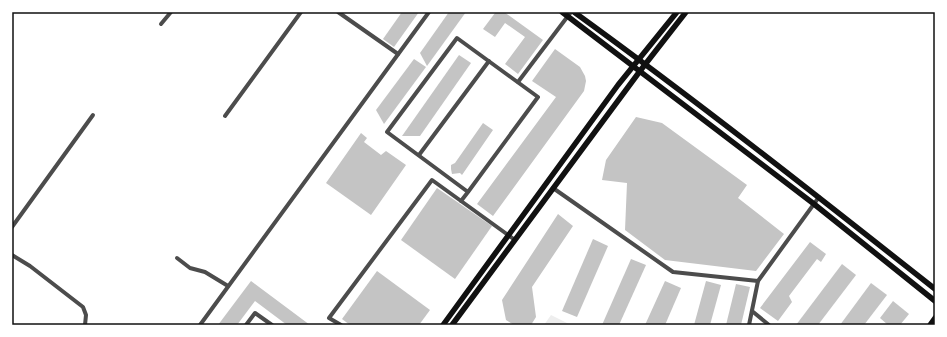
<svg xmlns="http://www.w3.org/2000/svg" width="947" height="337" font-family="Poppins,sans-serif">
	<rect width="100%" height="100%" fill="#fff"/>
	<!-- green -->
	<path fill="#eee" d="M551 315 571 325H544Z"/>
	<!-- building -->
	<g fill="#c4c4c4">
		<path d="M402 12H419L394 47 383 39Z"/>
		<path d="M449 12H466L427 66 420 53Z"/>
		<path d="M493 12H504L543 40 518 74 505 64 525 37 505 23 495 37 483 29 495 13Z"/>
		<path d="M555 49 580 67 585 76 586 81 584 91 493 216 477 204 556 97 532 81Z"/>
		<path d="M459 55 471 63 420 136H402Z"/>
		<path d="M414 59 426 67 384 124 376 110Z"/>
		<path d="M636 117 662 123 747 185 738 198 784 234 756 271 665 260 625 230 627 183 602 180 606 160Z"/>
		<path d="M483 123 493 130 462 175 460 173 452 174 451 169V165L455 163Z"/>
		<path d="M361 133 367 138 364 142 381 155 386 151 406 165 371 215 326 183Z"/>
		<path d="M437 188 492 226 455 279 401 240Z"/>
		<path d="M558 214 573 226 532 287 536 317 531 325H514L506 320 502 300Z"/>
		<path d="M593 239 608 246 577 317 562 311Z"/>
		<path d="M810 242 826 254 821 262 817 259 789 296 792 302 778 321 760 308Z"/>
		<path d="M631 259 646 265 619 325H602Z"/>
		<path d="M842 264 856 275 818 325H796Z"/>
		<path d="M377 271 430 310 419 325H350L342 319Z"/>
		<path d="M251 281 310 325H287L255 301 237 325H218Z"/>
		<path d="M665 281 681 288 665 325H645Z"/>
		<path d="M706 281 721 285 710 325H694Z"/>
		<path d="M871 283 887 295 864 325H840Z"/>
		<path d="M736 284 750 287 741 325H726Z"/>
		<path d="M893 301 909 314 900 325H888L880 318Z"/>
	</g>
	<g fill="none" stroke-linecap="round" stroke-linejoin="round">
		<!-- minor -->
		<g stroke="#4c4c4c" stroke-width="4">
			<path d="M338 12 398 54"/>
			<path d="M161 24 171 12"/>
			<path d="M518 82 571 12"/>
			<path d="M225 116 301 12"/>
			<path d="M419 155 489 61"/>
			<path d="M553 188 673 272 758 281"/>
			<path d="M461 201 468 192 538 97 457 38 387 132 468 192"/>
			<path d="M12 227 93 115"/>
			<path d="M12 255 30 266 83 307 86 315 85 325"/>
			<path d="M177 258 190 268 205 272 228 286"/>
			<path d="M752 311 769 325"/>
			<path d="M200 325 429 12"/>
			<path d="M246 325 255 313 272 325"/>
			<path d="M341 325 329 318 432 180 515 240"/>
			<path d="M749 325 758 281 819 197"/>
		</g>
		<!-- secondary -->
		<g stroke="#111" stroke-width="5.5">
			<path d="M562 12 814 204 935 301"/>
			<path d="M574 12C697 101 816 195 935 289"/>
			<path d="M443 325 618 85 677 12"/>
			<path d="M452 325 640 71 686 12"/>
			<path d="M930 325 935 318"/>
		</g>
	</g>
	<!-- border -->
	<rect width="947" height="337" fill="none" stroke="#ffffff" stroke-width="26"/>
	<rect x="13" y="13" width="921" height="311" fill="none" stroke="#111" stroke-width="1.5"/>
</svg>
